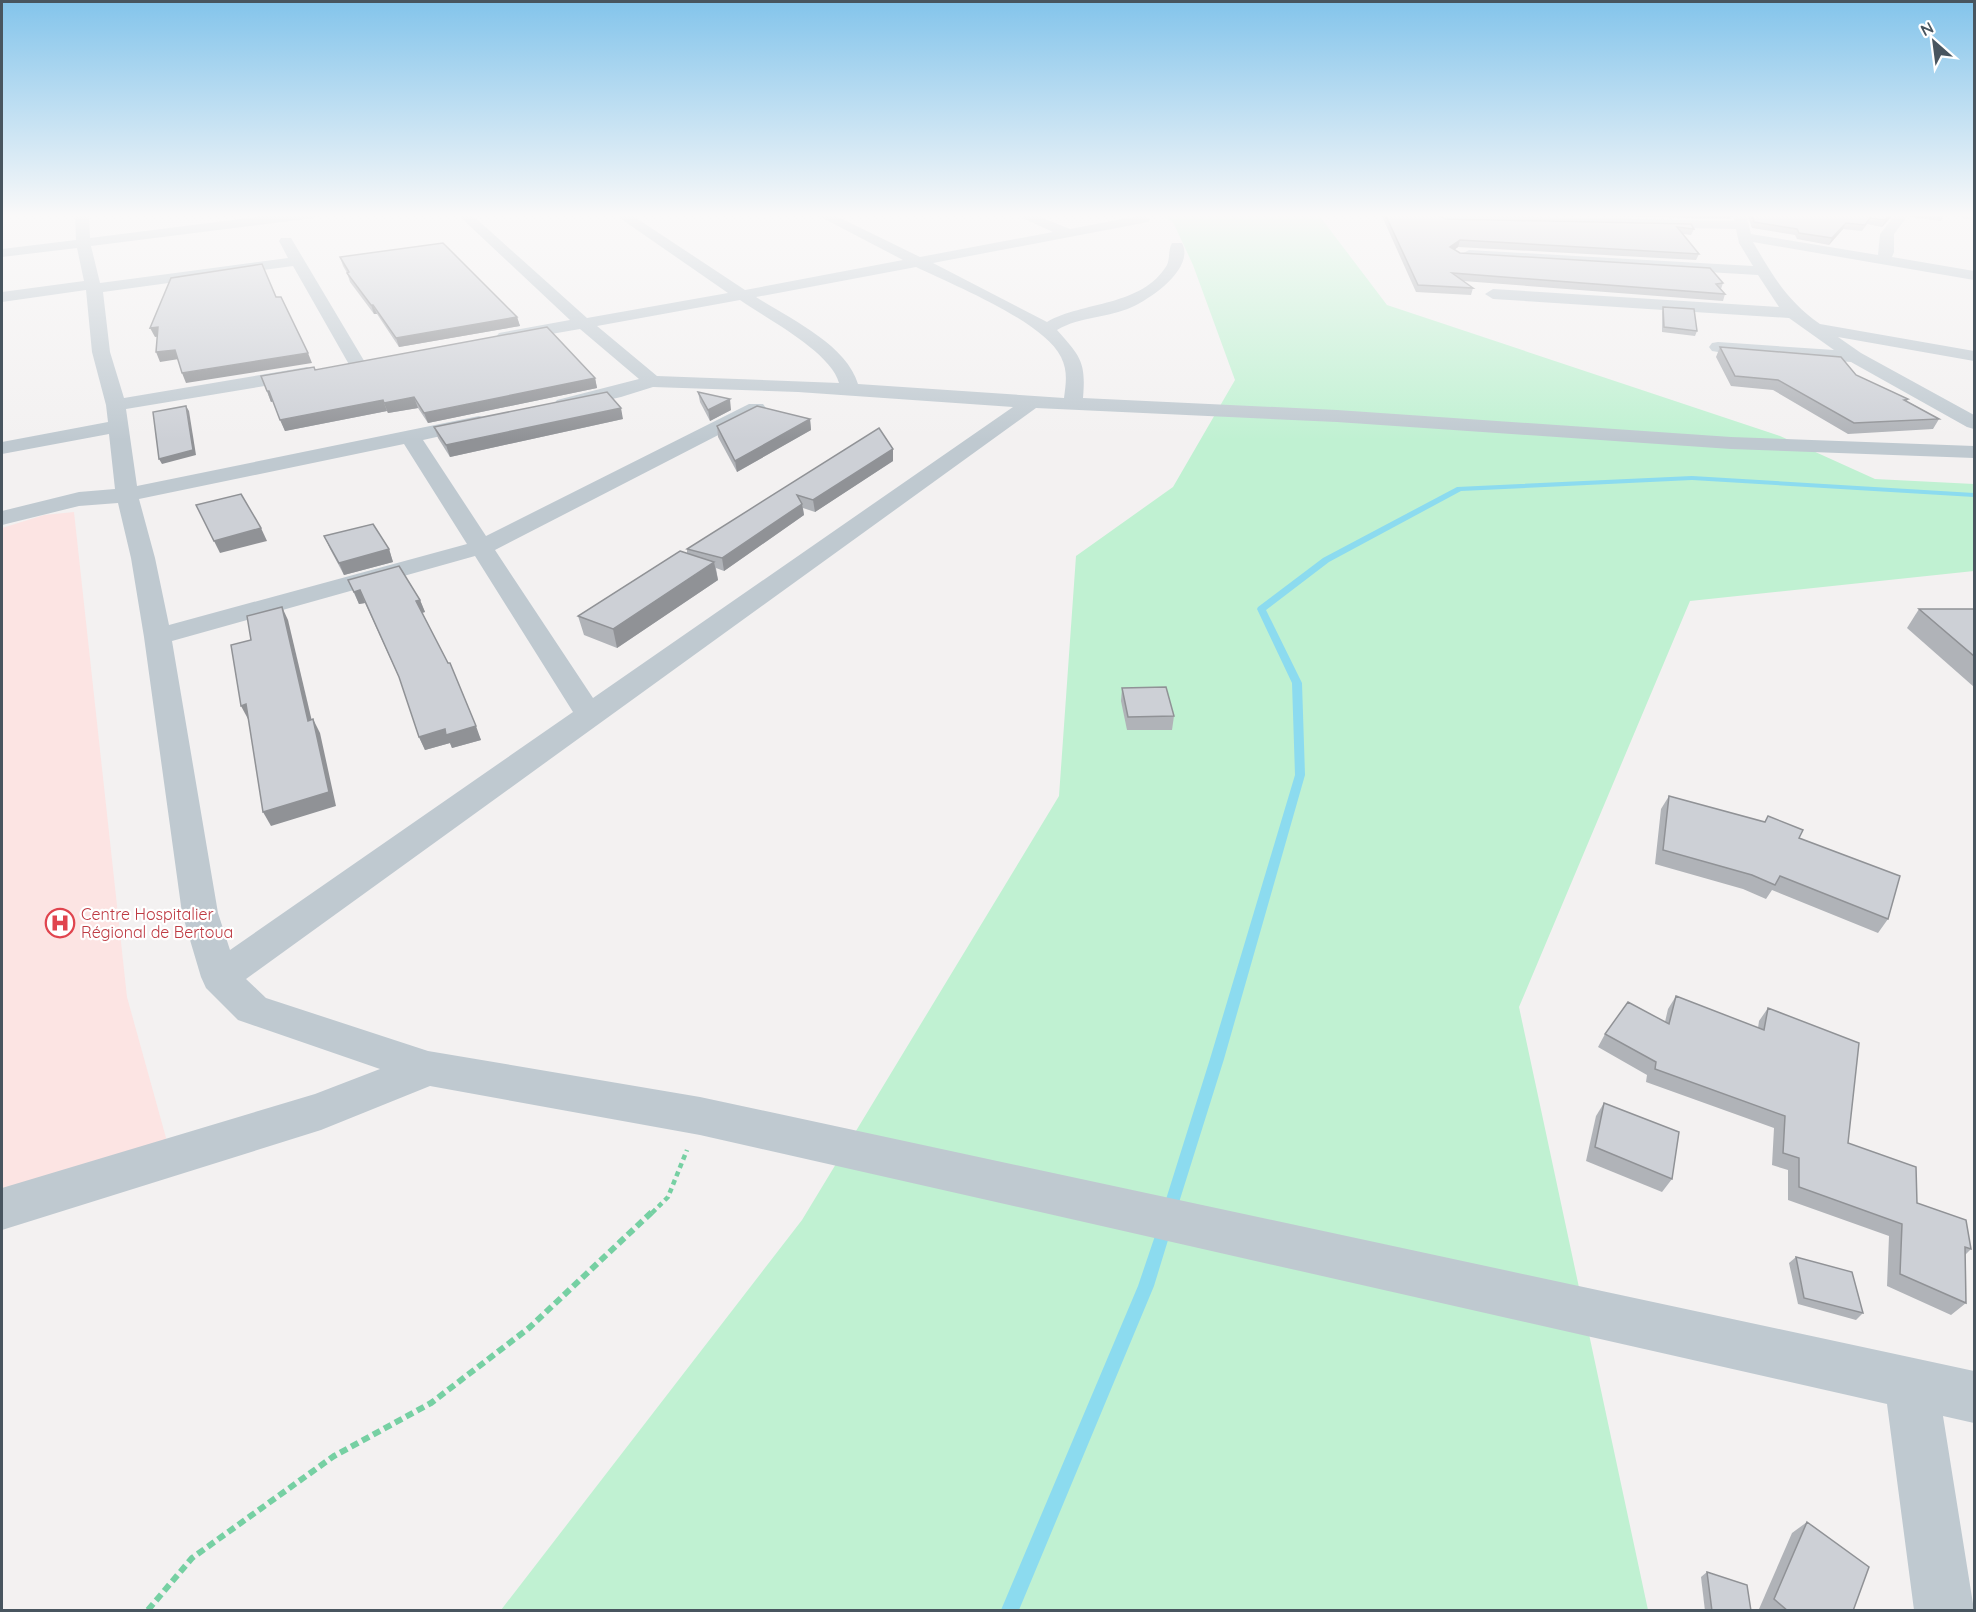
<svg xmlns="http://www.w3.org/2000/svg" width="1976" height="1612" font-family="Quicksand,sans-serif">
	<rect width="100%" height="100%" fill="#f3f1f1"/>
	<!-- medical -->
	<path fill="#fce4e3" d="M74 512 127 997 168 1145 2 1194V528L44 515Z"/>
	<!-- green -->
	<path fill="#c0f1d2" d="M1157 214H1318L1387 305 1780 436 1875 479 1974 484V571L1690 601 1519 1007 1648 1610H501L802 1220 1059 796 1076 556 1173 487 1235 380 1193 265 1173 222Z"/>
	<g fill="none" stroke-linecap="round" stroke-linejoin="round">
		<!-- stream -->
		<g fill="#8cdbef" fill-rule="evenodd">
			<path d="M1692 476 1974 493V497L1692 480 1461 491 1329 562 1266 610 1302 683 1305 775 1224 1059 1176 1212 1174 1217 1169 1219 1164 1217 1162 1212 1210 1059 1295 775 1292 683 1257 609 1258 607 1323 558 1457 487Z"/>
			<path d="M1165 1220 1170 1222 1172 1227 1154 1286 1019 1610H1001L1138 1286 1158 1227 1160 1222Z"/>
		</g>
		<!-- path-far1 -->
		<path stroke="#76d0a3" stroke-width="4.5" stroke-dasharray="5 4" stroke-linecap="butt" d="M652 1213 668 1197 687 1150"/>
		<!-- path -->
		<path stroke="#76d0a3" stroke-width="6" stroke-dasharray="8 4.5" stroke-linecap="butt" d="M148 1610 192 1558 334 1456 431 1403 529 1328 653 1211"/>
		<!-- minor -->
		<g fill="#bfc9d0" fill-rule="evenodd">
			<path d="M75 214H89L90 238 279 214H320L314 218 91 246 100 283 288 258 279 241 281 238H291L366 364 363 368H351L293 266 103 292 110 352 124 398 307 367 314 369 316 373 314 377 307 379 126 409 137 486 479 416 486 418 489 422 486 426 423 440 486 536 749 404H763L766 408 763 412 495 550 593 698 1013 407 798 392 653 387 621 397 564 410 557 408 554 404 557 400 639 379 580 329 505 342 499 341 496 337 499 333 570 320 457 214H471L587 318 728 293 614 214H630L745 290 903 260 815 214H832L920 257 1053 232 1014 214H1033L1070 229 1143 215 1150 219 1148 222 933 263 1047 322C1083 301 1142 307 1167 265 1170 259 1168 250 1172 243H1182C1195 268 1152 298 1132 307 1108 318 1081 316 1057 330 1081 357 1086 362 1083 398L1337 410 1731 437 1974 446V458L1731 449 1337 422 1036 408 246 979 266 998 428 1051 700 1097 1974 1371V1423L1943 1416 1974 1610H1914L1887 1404 700 1135 430 1086 321 1130 2 1230V1188L315 1094 380 1069 238 1020 206 988 201 977 182 913 144 637 131 558 118 503 79 506 2 525V511L79 492 115 489 109 434 2 454V442L108 422 106 405 92 352 86 290 2 302V292L84 281 77 248 2 257V249L76 240ZM916 267C953 285 1043 321 1061 357 1068 371 1066 383 1064 398L858 384C846 344 790 319 756 297ZM740 300C767 319 831 352 839 383L657 376 597 326ZM404 444 467 544 169 625 155 558 139 499ZM475 556 573 712 230 950 218 913 172 641Z"/>
			<path d="M1733 214H1746L1751 234 1878 255 1880 234 1896 214H1909L1894 234V252L1892 257 1974 271V280L1753 242C1773 276 1787 301 1820 324L1974 351V361L1838 337 1861 353 1974 415V429L1967 427 1851 362 1718 352 1712 351 1709 347 1712 343 1718 342 1834 350 1789 318 1493 299 1485 294 1493 289 1779 307 1758 275 1469 258 1462 254 1469 250 1753 266 1739 243 1736 229 1443 223 1436 219 1443 215 1734 221Z"/>
			<path d="M1957 214H1974V220L1958 217Z"/>
		</g>
	</g>
	<!-- wall -->
	<g fill="#b0b3b8">
		<path d="M1381 214H1440L1439 215 1444 219 1691 224 1694 229 1691 235 1683 234 1699 254 1696 260 1458 247 1454 250 1460 253 1723 283 1721 289 1725 294 1723 301 1463 281 1473 288 1471 295 1416 292Z"/>
		<path d="M1523 214H1733L1731 219Z"/>
		<path d="M1747 214H1894L1882 227 1867 224 1862 231 1843 229 1829 245 1797 239 1795 235 1752 228Z"/>
		<path d="M1911 214H1944L1941 221 1910 217Z"/>
		<path d="M340 257 517 317 520 326 399 347 377 314H374L350 282 347 273 343 266Z"/>
		<path d="M1663 307 1697 331 1695 336 1662 332V312Z"/>
		<path d="M1720 347 1856 375 1908 399 1907 401 1939 419 1933 429 1848 434 1773 390 1731 386 1716 357Z"/>
		<path d="M315 370 595 378 597 388 428 423 418 408 388 413 387 411 285 431 273 401 271 402 261 376Z"/>
		<path d="M698 392 731 410 710 421 700 402Z"/>
		<path d="M623 419 450 457 438 438 434 427Z"/>
		<path d="M810 419 811 430 737 472 718 437 717 426Z"/>
		<path d="M893 449V461L815 512 803 508 804 515 724 571 716 568 718 580 617 648 584 635 578 616 687 553V549Z"/>
		<path d="M324 536 389 549 393 562 344 575 330 549Z"/>
		<path d="M348 580 420 600 425 612 422 613 481 740 452 748 450 743 425 750 419 737 401 682 365 603 359 604Z"/>
		<path d="M1919 609H1974V687L1907 628Z"/>
		<path d="M1122 688 1174 716 1172 730H1127L1121 701Z"/>
		<path d="M1669 796 1799 838 1888 919 1878 933 1772 890 1766 899 1743 889 1655 864 1661 809Z"/>
		<path d="M1676 996 1758 1028 1759 1021 1768 1008 1848 1143 1971 1249 1965 1255 1966 1303 1951 1315 1887 1286 1889 1236 1788 1200V1170L1772 1165 1774 1128 1646 1082 1647 1075 1598 1047 1605 1034 1665 1022 1668 1009Z"/>
		<path d="M1604 1103 1672 1179 1662 1192 1586 1161 1596 1116Z"/>
		<path d="M1796 1257 1863 1313 1856 1320 1798 1304 1789 1263Z"/>
		<path d="M1807 1522 1853 1611H1761L1759 1609 1792 1533Z"/>
		<path d="M1707 1572 1751 1611H1705L1701 1577Z"/>
	</g>
	<!-- shaded-wall -->
	<g fill="#909296">
		<path d="M1891 214H1894L1882 227 1885 220Z"/>
		<path d="M1846 223 1843 229 1829 245 1832 238Z"/>
		<path d="M1460 240 1458 247 1449 254 1450 247Z"/>
		<path d="M371 305H373L377 314H374Z"/>
		<path d="M517 317 520 326 399 347 396 338Z"/>
		<path d="M158 327 162 336 155 337 150 328Z"/>
		<path d="M175 350 179 359 160 362 156 352Z"/>
		<path d="M308 353 312 363 186 383 182 373Z"/>
		<path d="M595 378 597 388 428 423 424 413Z"/>
		<path d="M267 391H269L274 401 271 402Z"/>
		<path d="M414 397 418 408 388 413 384 403Z"/>
		<path d="M730 399 731 410 710 421 708 410Z"/>
		<path d="M383 400 387 411 285 431 280 420Z"/>
		<path d="M186 406 189 411 196 455 162 464 159 459Z"/>
		<path d="M621 408 623 419 450 457 446 445Z"/>
		<path d="M810 419 811 430 737 472 735 461Z"/>
		<path d="M893 449V461L815 512 813 500Z"/>
		<path d="M802 504 804 515 724 571 722 558Z"/>
		<path d="M261 528 267 541 220 553 214 541Z"/>
		<path d="M389 549 393 562 344 575 339 563Z"/>
		<path d="M714 562 718 580 617 648 613 629Z"/>
		<path d="M360 590 365 603 359 604 354 592Z"/>
		<path d="M420 600 425 612 421 613 416 601Z"/>
		<path d="M282 607 288 620 315 734 308 721Z"/>
		<path d="M246 704 253 718 248 719 241 706Z"/>
		<path d="M313 719 320 733 336 806 271 826 263 812Z"/>
		<path d="M476 726 481 740 452 748 450 743 425 750 419 737 445 729Z"/>
	</g>
	<!-- building -->
	<g fill="#cdd0d6" stroke="#909296" stroke-width="1.5">
		<path d="M1385 214H1438L1444 219 1691 224 1694 229 1677 227 1699 254 1460 240 1450 247 1460 253 1710 268 1723 283 1716 284 1725 294 1452 273 1473 288 1418 285Z"/>
		<path d="M1752 214H1891L1885 220 1870 218 1865 225 1846 223 1832 238 1799 233 1797 229 1754 222Z"/>
		<path d="M443 243 517 317 396 338 373 305H371L347 273 349 272 340 257Z"/>
		<path d="M262 264 276 297H281L308 353 182 373 175 350 156 352 158 327 150 328 171 278Z"/>
		<path d="M1663 307 1694 309 1697 331 1664 327Z"/>
		<path d="M547 327 595 378 424 413 414 397 384 403 383 400 280 420 269 391H267L261 376 314 367 315 370Z"/>
		<path d="M1720 347 1841 357 1856 375 1908 399 1904 400 1939 419 1854 423 1778 380 1735 376Z"/>
		<path d="M607 392 621 408 446 445 434 427Z"/>
		<path d="M698 392 730 399 708 410Z"/>
		<path d="M186 406 193 450 159 459 153 412Z"/>
		<path d="M757 406 810 419 735 461 717 426Z"/>
		<path d="M879 428 893 449 813 500 797 495 802 504 722 558 687 549Z"/>
		<path d="M241 494 261 528 214 541 196 505Z"/>
		<path d="M373 524 389 549 339 563 324 536Z"/>
		<path d="M680 551 714 562 613 629 578 616Z"/>
		<path d="M399 566 420 600 416 601 448 663H450L476 726 446 735 445 729 419 737 399 677 360 590 354 592 348 580Z"/>
		<path d="M282 607 308 721 313 719 329 792 263 812 246 704 241 706 231 645 251 640 247 616Z"/>
		<path d="M1919 609H1974V656Z"/>
		<path d="M1166 687 1174 716 1128 717 1122 688Z"/>
		<path d="M1669 796 1765 822 1768 816 1803 830 1799 838 1900 876 1888 919 1780 876 1775 885 1752 875 1663 850Z"/>
		<path d="M1676 996 1764 1030 1768 1008 1859 1043 1848 1143 1916 1167 1917 1203 1966 1220 1971 1249 1965 1247 1966 1303 1900 1274 1902 1224 1799 1187V1158L1783 1153 1785 1116 1655 1069 1656 1062 1605 1034 1628 1002 1669 1024Z"/>
		<path d="M1604 1103 1679 1132 1672 1179 1595 1147Z"/>
		<path d="M1796 1257 1852 1272 1863 1313 1804 1298Z"/>
		<path d="M1807 1522 1869 1567 1853 1611H1788L1774 1599Z"/>
		<path d="M1707 1572 1747 1585 1751 1611H1712Z"/>
	</g>
	<!-- sky -->
	<linearGradient id="sky" x2="0" y2="1"><stop stop-color="#83c4eb"/><stop offset="0.49" stop-color="#faf9f9"/><stop offset="1" stop-color="#faf9f9" stop-opacity="0"/></linearGradient>
	<rect width="1976" height="440" fill="url(#sky)"/>
	<!-- icons -->
	<defs>
		<g id="hospital-ring" transform="scale(1.5)"><circle r="9.5" fill="#fff" stroke="#e0444e" stroke-width="1.5"/><path d="M-5-5h3v3.5h4V-5h3V5h-3V1.5h-4V5h-3Z" fill="#e0444e"/></g>
	</defs>
	<g fill-rule="evenodd">
		<use href="#hospital-ring" x="60" y="923"/>
	</g>
	<g text-anchor="middle" dominant-baseline="central" stroke-width="4.5" stroke-linejoin="round" paint-order="stroke">
		<!-- health labels -->
		<g font-size="16" fill="#be3a42" stroke="#fff" text-anchor="start">
			<text x="81" y="914">Centre Hospitalier<tspan x="81" dy="18">Régional de Bertoua</tspan></text>
		</g>
	</g>
	<!-- border -->
	<rect width="1976" height="1612" fill="none" stroke="#48555f" stroke-width="6"/>
	<!-- north arrow -->
	<g transform="translate(1934 42) rotate(332)" stroke="#ffffff" stroke-width="4.5" paint-order="stroke">
	<path d="M0-4.5L10 22L0 15L-10 22Z" fill="#48555f"/>
	<text y="-9" font-size="16" font-weight="bold" text-anchor="middle" fill="#48555f">N</text>
	</g>
</svg>
